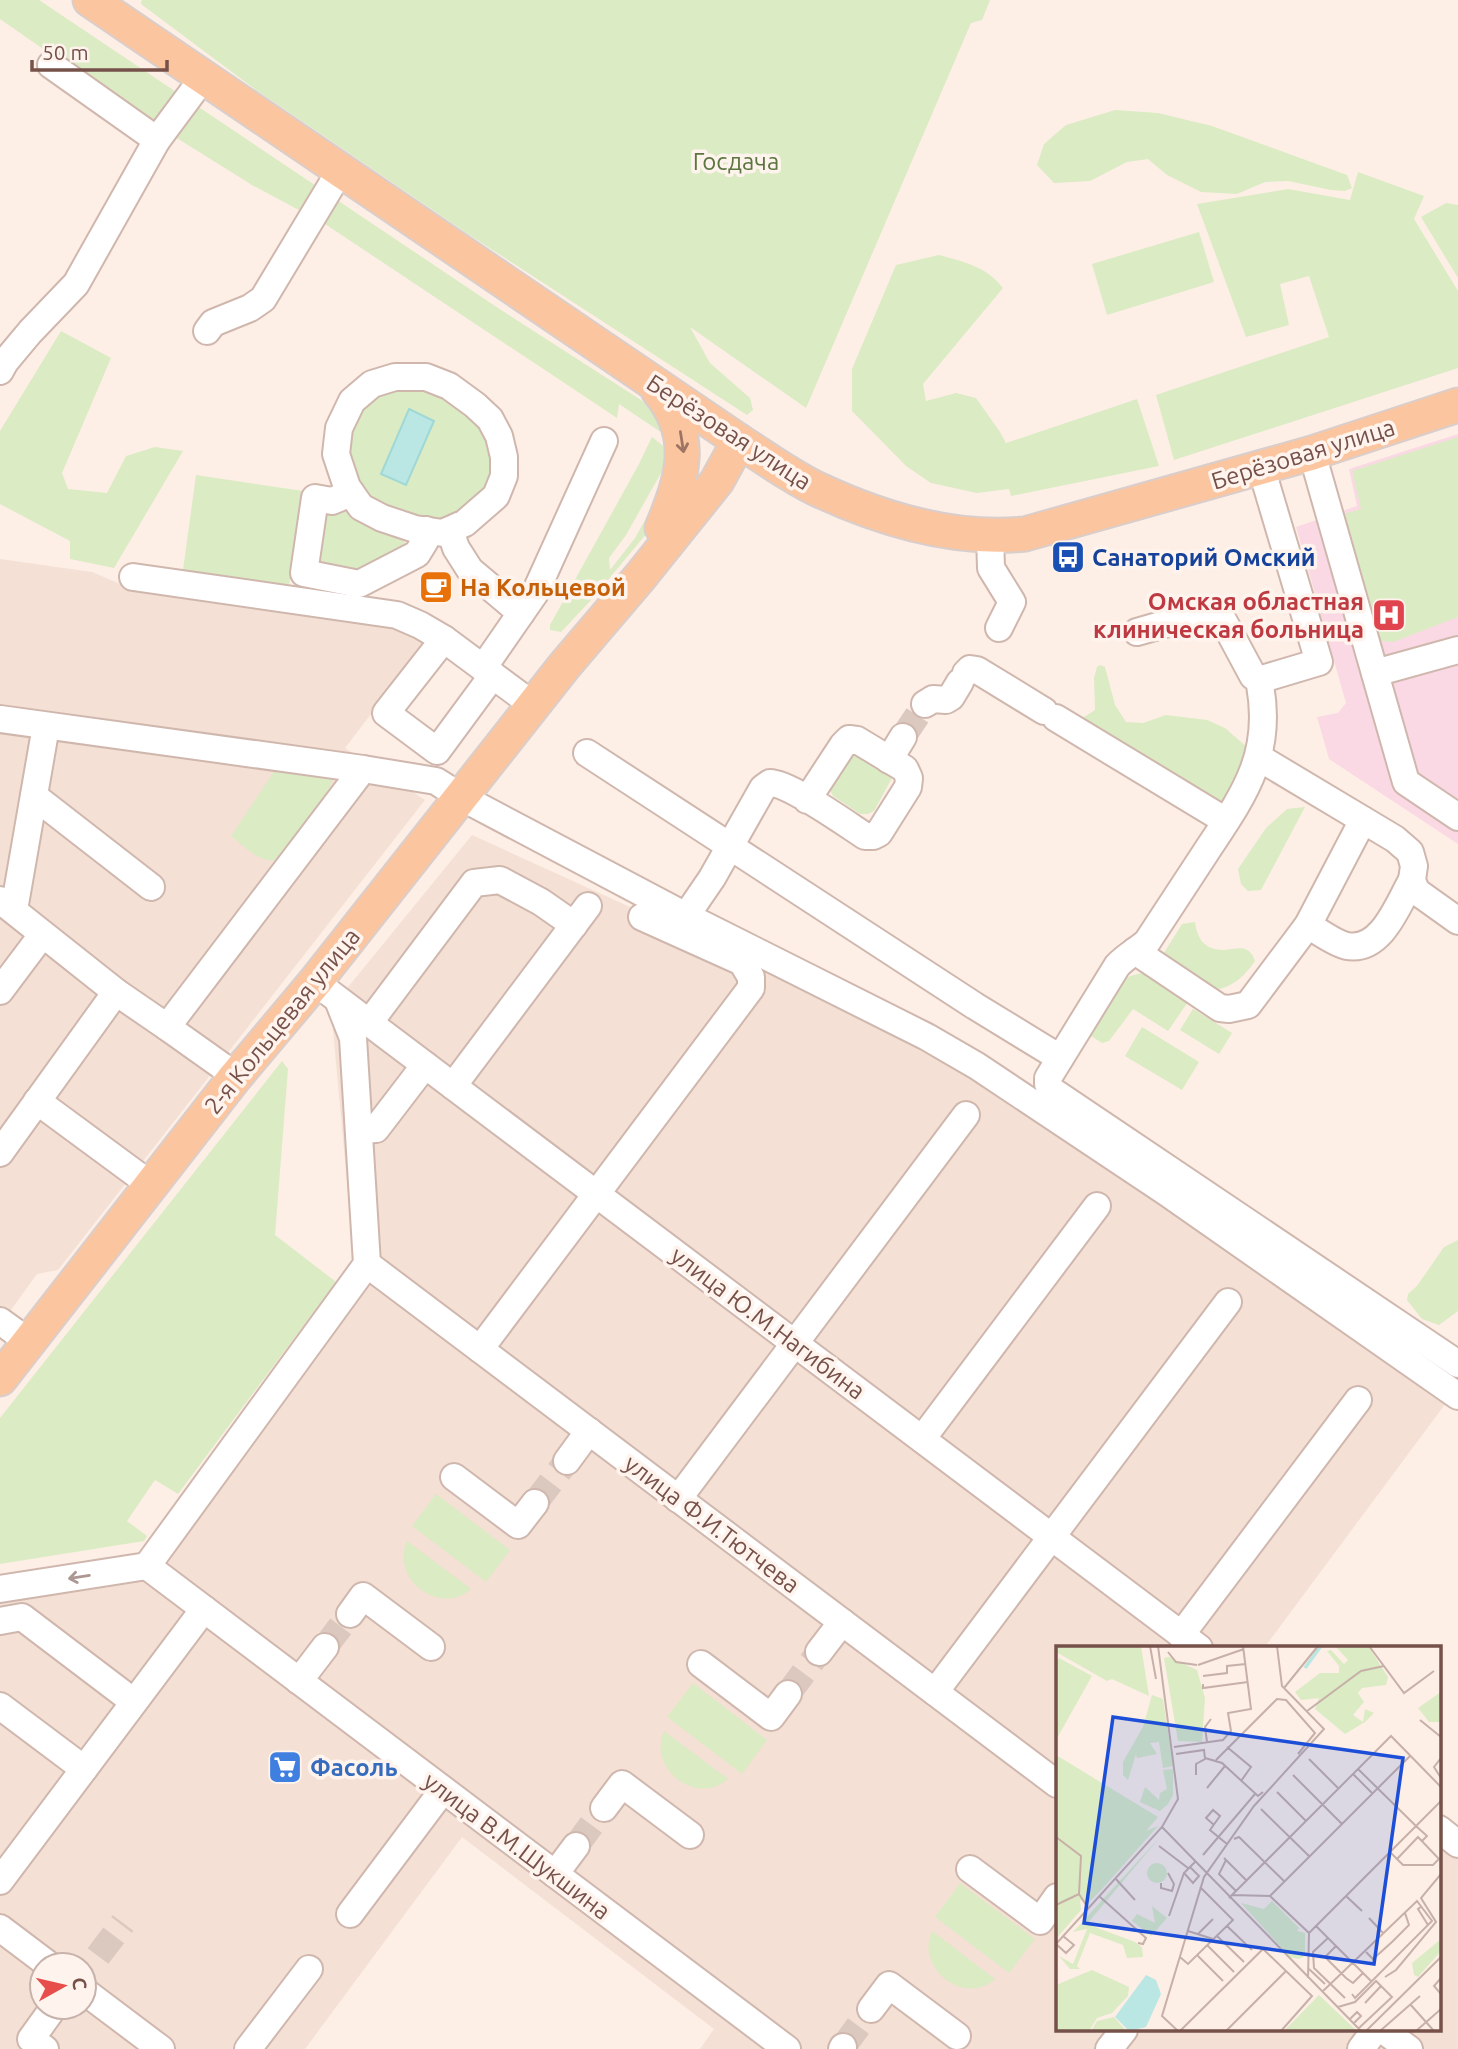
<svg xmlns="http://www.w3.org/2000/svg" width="1458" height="2049" font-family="Ubuntu,sans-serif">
	<rect width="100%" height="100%" fill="#fdefe6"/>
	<!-- residential -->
	<g fill="#f4e0d4" fill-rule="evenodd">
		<path d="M0 559 92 572 132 589 432 634 345 748 425 800 58 1270 37 1274 0 1325Z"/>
		<path d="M472 835 766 969 1016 1102 1446 1403 1264 1648H1057V2030H1439V1813L1458 1828V2049H700L714 2029 462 1837 305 2049H0V1575L141 1554 355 1270 331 1008ZM42 1965H84V2007H42Z"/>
	</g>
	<!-- medical -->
	<path fill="#fad9e4" d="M1458 434V844L1329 759 1317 717 1338 713 1346 703 1296 527 1357 506 1349 469Z"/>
	<!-- green -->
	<g fill="#dbebc4">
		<path d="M0 0H39L498 308 658 411 677 443 619 404 617 418 325 224 252 185 119 102 0 19Z"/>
		<path d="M142 0H990L982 20 971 23 806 408 690 327 710 363 750 398 753 410 747 415 471 236 256 90 141 4Z"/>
		<path d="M1115 110 1158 113 1212 126 1347 175 1352 188 1345 191 1331 190 1288 181 1265 182 1237 194 1201 192 1167 175 1148 159 1127 162 1090 181 1054 183 1037 165 1044 144 1066 125Z"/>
		<path d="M1358 172 1424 196 1414 219 1458 291V368L1174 460 1156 395 1329 337 1309 276 1280 284 1289 325 1246 337 1197 204 1288 189 1350 200Z"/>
		<path d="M1446 203 1458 205V278L1421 217Z"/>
		<path d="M1199 232 1214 282 1107 315 1092 264Z"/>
		<path d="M939 255C964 262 986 266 1003 288L923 384 926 401 956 393 976 398 1000 432 1006 443 1137 399 1159 466 1011 496 1009 489 977 493 931 483 906 466 852 411V369L896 265Z"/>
		<path d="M61 331 111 358 62 473 68 489 107 493 126 456 155 447 183 451 114 568 70 559V541L0 504V431Z"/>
		<path d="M396 384 446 392 493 439 491 492 442 526 385 512 353 483 346 430 357 406Z"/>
		<path d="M652 437 668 450 670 457 626 535 609 558 610 570 635 538 661 492 647 533 592 599 561 632 550 630V625L639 464Z"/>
		<path d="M1458 437V617L1393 642 1381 641 1373 637 1337 516 1361 509 1352 471Z"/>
		<path d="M196 475 303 491 289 585 183 570Z"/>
		<path d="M341 506C356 510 394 528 403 540 406 544 405 546 406 551L363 575 317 564 320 523 329 510Z"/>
		<path d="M1100 665 1105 667 1115 705 1126 722 1143 723 1166 715 1207 720 1225 728 1249 749 1221 810 1067 714 1084 717 1095 710 1094 678 1097 667Z"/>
		<path d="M854 754H857L891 775 892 778 874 811 868 814H860L833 796 830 790 832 782 851 756Z"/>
		<path d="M279 764 333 777 328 793 277 860C259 863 245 847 231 836Z"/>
		<path d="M1305 807 1261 890 1248 891 1241 884 1238 869 1266 828 1287 809Z"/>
		<path d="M1195 922C1197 939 1205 950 1223 950 1230 950 1239 947 1245 949 1251 951 1253 956 1255 961 1235 989 1224 988 1192 996L1168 1031 1133 1009 1109 1041 1102 1043 1091 1036 1088 1027 1115 986 1130 976 1146 972 1162 956 1182 924Z"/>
		<path d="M1193 1009 1232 1033 1219 1054 1180 1030Z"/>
		<path d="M1142 1027 1199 1062 1182 1090 1125 1056Z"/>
		<path d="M282 1061 288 1069 275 1235 336 1282 178 1494 155 1480 127 1521 147 1536 144 1541 0 1564V1418Z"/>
		<path d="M1458 1240V1311L1439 1325 1422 1319 1407 1300 1408 1294 1417 1286 1444 1247Z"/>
		<path d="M436 1494 510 1550 486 1582 412 1526Z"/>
		<path d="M407 1541 471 1589C440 1617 390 1579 407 1541Z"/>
		<path d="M693 1683 767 1740 742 1774 667 1717Z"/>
		<path d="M664 1731 728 1779C697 1807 647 1769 664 1731Z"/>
		<path d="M960 1883 1035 1939 1009 1973 935 1917Z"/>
		<path d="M932 1931 995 1979C964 2007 915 1968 932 1931Z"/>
	</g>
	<!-- water -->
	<path fill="#bae7e4" stroke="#a0d8d6" stroke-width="2" d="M409 409 434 421 406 485 381 474Z"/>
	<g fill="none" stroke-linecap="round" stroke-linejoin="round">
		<!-- minor-tunnel -->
		<g stroke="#dbc8bf" stroke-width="26" stroke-dasharray="26 13" stroke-linecap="butt">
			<path d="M903 737 925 704"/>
			<path d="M535 1503 567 1461"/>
			<path d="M325 1647 350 1614"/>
			<path d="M788 1694 819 1652"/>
			<path d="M576 1846 604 1808"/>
			<path d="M98 1956 123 1923"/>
			<path d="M843 2047 871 2009"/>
		</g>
		<!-- minor casing -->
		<g stroke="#d0b7ae" stroke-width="30">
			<g id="minor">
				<path d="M51 65 157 140"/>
				<path d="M207 331 213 323 250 308 263 299 340 171"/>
				<path d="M0 371 5 362 30 332 76 284 157 140 203 78"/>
				<path d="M395 377H426L449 386 475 405 490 419 499 436 504 457V476L496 496 465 523 443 533 415 529 382 518 361 507 347 487 336 454 339 428 352 401 372 384Z"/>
				<path d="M1312 453 1406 782 1458 817"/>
				<path d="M351 493 332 501 315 498 304 573 359 584 417 554 425 541 426 530"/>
				<path d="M450 530 456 548 470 570 521 613"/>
				<path d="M990 536 991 568 1012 602 999 628"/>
				<path d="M133 577 397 615 420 625 444 639"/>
				<path d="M1137 632 1196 615 1212 616 1224 622 1253 676 1262 679 1319 662 1261 467"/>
				<path d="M483 668 535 593 604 441"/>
				<path d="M966 673 970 669 977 670 1044 711"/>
				<path d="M1375 673 1458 650"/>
				<path d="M493 675 437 751 386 713 444 639 533 705"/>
				<path d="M1262 679 1260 685C1273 756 1243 796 1206 852 1186 882 1167 912 1147 942 1137 951 1126 956 1117 966L1048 1078V1084L1051 1090 1458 1364"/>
				<path d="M925 704 933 699 946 700 951 697 960 682"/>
				<path d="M1056 718 1226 821"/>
				<path d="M0 719 363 769 436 781 461 797 686 916 927 1037 977 1066 1166 1192 1458 1396"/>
				<path d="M587 753 975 1006 1060 1058"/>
				<path d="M1258 757 1395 839 1410 852 1414 866 1412 880 1416 891 1458 921"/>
				<path d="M889 760 903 737"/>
				<path d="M34 796 151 887"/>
				<path d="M0 900 116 992 167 1027 363 769"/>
				<path d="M14 910 46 726"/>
				<path d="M686 916 712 878 763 788 770 783C789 783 845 823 865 836H873L879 833 908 787 909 778 905 769 857 740 849 739 843 745 807 800"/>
				<path d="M1308 925C1318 931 1336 944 1347 946 1382 952 1398 904 1412 880"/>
				<path d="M1135 951 1220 1008 1229 1009 1248 1005 1308 925 1363 820"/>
				<path d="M315 982 1199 1648"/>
				<path d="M0 991 42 935"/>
				<path d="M369 1023 474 883 500 880 541 902 574 925"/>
				<path d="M167 1027 236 1076"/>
				<path d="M453 1086 588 906"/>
				<path d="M37 1101 151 1185"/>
				<path d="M359 1130 376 1129 425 1065"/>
				<path d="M0 1153 116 992"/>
				<path d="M367 1264 1057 1784"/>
				<path d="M0 1321 29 1342"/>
				<path d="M480 1349 751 988V977L742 962 642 917"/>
				<path d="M922 1439 1097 1206"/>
				<path d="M567 1461 589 1431"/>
				<path d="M454 1477 518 1525 535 1503"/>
				<path d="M678 1499 966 1115"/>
				<path d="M147 1566 787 2049"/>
				<path d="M0 1589 147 1566 367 1264 353 1038 338 1000"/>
				<path d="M350 1614 363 1596 431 1647"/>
				<path d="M0 1621 22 1617 134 1702"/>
				<path d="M1181 1635 1358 1400"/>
				<path d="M819 1652 842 1622"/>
				<path d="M701 1664 771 1717 788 1694"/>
				<path d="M299 1681 325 1647"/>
				<path d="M935 1692 1228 1302"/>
				<path d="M0 1706 84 1769"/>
				<path d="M604 1808 622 1784 690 1835"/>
				<path d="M1439 1829 1458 1844"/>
				<path d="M970 1869 1040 1921 1057 1897"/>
				<path d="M555 1874 576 1846"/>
				<path d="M0 1881 204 1609"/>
				<path d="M350 1914 443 1790"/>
				<path d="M0 1928 49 1965"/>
				<path d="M84 1991 161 2049"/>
				<path d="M871 2009 889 1985 957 2036"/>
				<path d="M1383 2030 1409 2049"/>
				<path d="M45 2049 31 2039 54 2007"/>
				<path d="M248 2049 309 1969"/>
				<path d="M842 2049 843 2047"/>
				<path d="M1109 2049 1124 2030"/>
				<path d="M1361 2049 1375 2030"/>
			</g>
		</g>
		<!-- major casing -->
		<g stroke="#d9cecc" stroke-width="37">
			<g id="major">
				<path d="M90 0 739 441C764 457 790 476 817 489 881 519 954 541 1025 534L1312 453 1458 405"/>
				<path d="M658 390C696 437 683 477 662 528"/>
				<path d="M0 1379 236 1076 315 982 565 665 640 577 717 481 739 441"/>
			</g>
		</g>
		<!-- minor -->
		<use href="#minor" stroke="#fff" stroke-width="26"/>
		<!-- major -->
		<use href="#major" stroke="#fbc69f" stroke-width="33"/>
	</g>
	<!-- one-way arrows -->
	<defs><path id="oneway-shaft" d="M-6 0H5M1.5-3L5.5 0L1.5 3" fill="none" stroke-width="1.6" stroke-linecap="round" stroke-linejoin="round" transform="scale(1.75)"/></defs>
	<use stroke="#9e7464" href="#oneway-shaft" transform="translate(682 442) rotate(81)"/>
	<use stroke="#ad9792" href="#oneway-shaft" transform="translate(79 1577) rotate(171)"/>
	<!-- icons -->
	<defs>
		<g id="bus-square" transform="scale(1.75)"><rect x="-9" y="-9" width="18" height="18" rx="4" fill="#1a4fb4" stroke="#fff4ed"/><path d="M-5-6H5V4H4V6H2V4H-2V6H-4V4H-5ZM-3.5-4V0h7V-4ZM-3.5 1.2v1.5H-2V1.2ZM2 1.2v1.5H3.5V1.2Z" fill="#fff"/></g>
		<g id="cafe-square" transform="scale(1.75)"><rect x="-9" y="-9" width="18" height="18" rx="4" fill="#e8710a" stroke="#fff4ed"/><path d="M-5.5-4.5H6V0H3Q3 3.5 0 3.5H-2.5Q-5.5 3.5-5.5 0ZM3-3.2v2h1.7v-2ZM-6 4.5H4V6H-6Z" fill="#fff"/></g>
		<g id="hospital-square" transform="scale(1.75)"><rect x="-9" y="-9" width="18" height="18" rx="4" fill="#e0444e" stroke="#fff4ed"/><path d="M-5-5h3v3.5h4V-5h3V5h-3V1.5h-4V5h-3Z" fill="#fff"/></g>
		<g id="supermarket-square" transform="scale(1.75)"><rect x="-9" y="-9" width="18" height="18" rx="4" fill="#3f7fe0" stroke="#fff4ed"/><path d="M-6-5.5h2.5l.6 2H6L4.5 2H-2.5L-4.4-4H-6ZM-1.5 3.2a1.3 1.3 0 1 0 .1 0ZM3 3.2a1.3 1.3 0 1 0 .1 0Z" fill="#fff"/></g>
	</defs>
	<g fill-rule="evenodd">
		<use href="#bus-square" x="1068" y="557"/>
		<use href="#cafe-square" x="436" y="587"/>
		<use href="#hospital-square" x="1389" y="615"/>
		<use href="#supermarket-square" x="285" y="1767"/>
	</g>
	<g text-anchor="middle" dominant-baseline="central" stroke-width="7" stroke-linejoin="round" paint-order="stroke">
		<!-- park labels -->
		<g font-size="24" fill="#5b7640" stroke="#fff4ed">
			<text x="736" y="161">Госдача</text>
		</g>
		<!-- street labels -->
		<g font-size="24" fill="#76514a" stroke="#fff4ed">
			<text transform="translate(729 432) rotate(33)">Берёзовая улица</text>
			<text transform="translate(1303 454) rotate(-17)">Берёзовая улица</text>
			<text transform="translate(282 1021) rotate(-51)">2-я Кольцевая улица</text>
			<text transform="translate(768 1323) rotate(37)">улица Ю.М.Нагибина</text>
			<text transform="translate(712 1524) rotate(37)">улица Ф.И.Тютчева</text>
			<text transform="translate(517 1846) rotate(37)">улица В.М.Шукшина</text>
		</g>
		<!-- transit labels -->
		<g font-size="24" font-weight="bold" fill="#164399" stroke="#fff4ed" text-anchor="start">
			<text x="1092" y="557">Санаторий Омский</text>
		</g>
		<!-- food labels -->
		<g font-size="24" font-weight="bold" fill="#c56008" stroke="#fff4ed" text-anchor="start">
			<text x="460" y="587">На Кольцевой</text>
		</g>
		<!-- health labels -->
		<g font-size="24" font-weight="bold" fill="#be3a42" stroke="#fff4ed" text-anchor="end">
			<text x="1364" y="601">Омская областная<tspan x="1364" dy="28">клиническая больница</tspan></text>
		</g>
		<!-- shop labels -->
		<g font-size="24" font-weight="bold" fill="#366cbe" stroke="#fff4ed" text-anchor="start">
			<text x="310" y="1767">Фасоль</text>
		</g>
	</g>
	<!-- overview -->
	<g transform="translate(1056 1646)">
		<rect width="385" height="385" fill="#fdefe6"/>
		<path d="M0 0H85L93 50 56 33 51 35 0 6ZM279 0H312L332 31 330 39 306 42 302 47 308 56 297 69 307 76 309 63 318 67 309 76 289 88 259 63 263 52 245 54 239 46 264 27H283V20L271 5 275 4 288 18 292 14ZM113 11 141 24 149 52 146 96 122 95 108 12ZM3 12 36 30 0 94V17ZM385 46V76H373L362 62ZM96 49 107 53 117 120 107 122 103 96 94 97 101 108 81 112 80 108 72 134 67 129V116L87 81ZM0 109 102 171 90 185 102 180 46 243 32 257 24 254 25 264 0 293ZM117 123V149L112 158 104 165 84 156 89 141 103 154 104 147 111 143 107 124ZM105 190 31 278 79 296 86 301 87 311 71 312 67 299 34 287 21 320 24 323H14L3 310 17 318 31 283 17 286ZM91 227a10 10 0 1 1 20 0a10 10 0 1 1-20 0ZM216 255 243 282 241 285 249 287V310L243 313 234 311 185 257 208 263ZM96 260 111 272 95 290 76 275 81 268 99 277ZM385 293V305L362 331 358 329 356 317ZM36 324 73 341 72 350 56 367 41 372 33 385H0V339ZM263 349 301 385H228ZM58 371 70 385H35L41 375Z" fill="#dbebc4"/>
		<path d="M90 329 100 334 105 348 90 381 73 385 59 371Z" fill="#bae7e4"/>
		<path fill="none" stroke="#bae7e4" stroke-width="3.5" d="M249 22 265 0"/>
		<path fill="none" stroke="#c7b0a8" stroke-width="2" d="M94 0 100 33M313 0 348 47 378 25M112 6 120 16 141 19M142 19 188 3M147 30 171 27V20L190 18M147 38V42L192 36M228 42 262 0M251 65 305 25 328 20M364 74 385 91M151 96 149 81 155 73M118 101 167 94 175 85 172 67 195 63 187 0M171 101 195 121 185 135M120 108 148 104 149 113 140 118V129M149 112 166 117 202 150 207 146M385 112 378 121 385 132M253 113 283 143M160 114 221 53 230 54 259 87 242 108M302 123 360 180M297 128 317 148M237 129 286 178M151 142 169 120M221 146 250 175M205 163 254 211M158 179 150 172 157 164 164 170 154 184 171 198M360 180 371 190 366 195M106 181 305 385M0 191 25 210 23 248 32 262M178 193 183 191 229 236M103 200 132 222M334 206 347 219H377L383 213 362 191 341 213M147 209 199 148M168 212 191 235M170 214 163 228 180 245M134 221 143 230 137 237 128 227 139 216M59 232 79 254M105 237V242L116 245 118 238 112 227M176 249 214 250 253 287 252 332M43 250 90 292 87 298 82 297M214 250 354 110M290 250 306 265M173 252 335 90 385 141M0 259 23 248M366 260 362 263 372 279M113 270 128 227M313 272 328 288M171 280 196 304M260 280 315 335M132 285 157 293M253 287 385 155M142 288 157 273M161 290 188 316M272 292 257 306 258 322 289 352M0 298 10 307 18 299 7 290M0 298 106 181 122 153 102 0M151 299 178 326M280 300 269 311 290 332 297 337 307 327M310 306 317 313 336 296 353 279 349 267M141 309 167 335M124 311 132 318 177 274 144 241M253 323 269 338M329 331 340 324 380 276 365 252 385 228M385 332 378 340 385 348M266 346 361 255 376 275 299 352 296 348M354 358 378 385M282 361 299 356 320 335 325 340M294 373 301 366 305 370 298 377M303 382 336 351 325 340 309 357M122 385 106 370 148 231 198 160 268 83 226 40 221 0M124 385 207 303 256 350 225 385M170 385 230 325M310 385 385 311M324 385 364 350M360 385 385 363"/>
		<path fill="#1d4ed8" fill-opacity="0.15" stroke="#1d4ed8" stroke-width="3.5" d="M57 71 347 112 318 318 28 277Z"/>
		<rect width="385" height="385" fill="none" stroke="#76514a" stroke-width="3.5"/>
	</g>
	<!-- north arrow -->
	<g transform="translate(63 1986) rotate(82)"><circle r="33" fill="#fff4ed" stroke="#c8b3ac" stroke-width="2"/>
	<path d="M0-5L12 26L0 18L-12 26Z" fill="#e74e4b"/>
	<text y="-10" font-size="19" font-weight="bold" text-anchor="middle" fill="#76514a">С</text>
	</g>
	<!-- scale -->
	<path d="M32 60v10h135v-10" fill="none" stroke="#76514a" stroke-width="3.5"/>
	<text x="42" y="60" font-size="21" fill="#76514a" stroke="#fff4ed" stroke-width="5" paint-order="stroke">50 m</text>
</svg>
